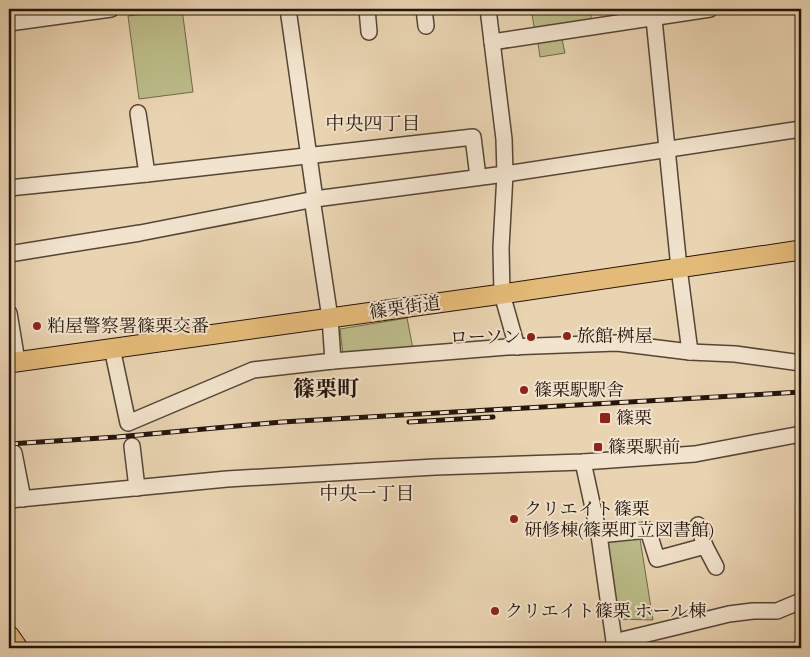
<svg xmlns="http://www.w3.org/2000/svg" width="810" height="657" font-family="'IM FELL French Canon','Noto Serif JP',serif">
	<rect width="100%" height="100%" fill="#e9d4b1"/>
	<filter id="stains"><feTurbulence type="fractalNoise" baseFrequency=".004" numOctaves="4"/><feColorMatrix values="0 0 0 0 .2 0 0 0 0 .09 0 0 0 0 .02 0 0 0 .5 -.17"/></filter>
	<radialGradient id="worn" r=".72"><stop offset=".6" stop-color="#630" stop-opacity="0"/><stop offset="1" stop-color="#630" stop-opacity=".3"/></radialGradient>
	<!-- green -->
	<g fill="#bbbc88" stroke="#70684b">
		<path d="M182 9 193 92 139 99 128 16Z"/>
		<path d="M531 9H590L592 24 535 32Z"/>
		<path d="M562 39 565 53 540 57 538 43Z"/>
		<path d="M407 318 413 349 343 355 340 329Z"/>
		<path d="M603 539H640L653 620 615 619Z"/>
	</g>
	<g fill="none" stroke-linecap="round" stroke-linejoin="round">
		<!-- minor casing -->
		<g stroke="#554537" stroke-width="18">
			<g id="minor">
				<path d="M288 9 315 199 313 205 330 318 333 361"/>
				<path d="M367 9 369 32"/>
				<path d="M424 9 426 26"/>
				<path d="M488 9 504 139 505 174 501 248 502 294 517 347"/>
				<path d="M653 9 679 268 690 352"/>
				<path d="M9 23 111 9"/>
				<path d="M492 42 710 9"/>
				<path d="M138 113 147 174"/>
				<path d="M9 188 147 174 473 137 478 177"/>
				<path d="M9 254 140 233 315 199 505 174 801 129"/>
				<path d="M9 313 17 361"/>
				<path d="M112 348 128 423 253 370 333 361 507 347 617 343 690 352 735 354 801 363"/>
				<path d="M132 446 137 488"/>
				<path d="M9 454 14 453 23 499"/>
				<path d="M583 462 599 535 615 648"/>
				<path d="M9 500 227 479 435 467 583 462 695 454 801 434"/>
				<path d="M698 525 705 546"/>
				<path d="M599 535 648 530 657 559 705 546 716 567"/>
				<path d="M614 642 729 614 753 611H777L801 601"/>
			</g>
		</g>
		<!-- major casing -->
		<g stroke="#24150e" stroke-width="21">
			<g id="major">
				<path d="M9 363 502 294 801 250"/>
				<path d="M9 635 18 648"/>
			</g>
		</g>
		<!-- minor -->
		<use href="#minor" stroke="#f1e3cc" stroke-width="15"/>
		<!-- major -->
		<use href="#major" stroke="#e4ba78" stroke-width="19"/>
		<!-- rail casing -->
		<g stroke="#24150e" stroke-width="5">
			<g id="rail">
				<path d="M409 422 493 417"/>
				<path d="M9 444 117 437 282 422 801 392"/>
			</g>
		</g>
		<!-- rail -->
		<use href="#rail" stroke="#f1e3cc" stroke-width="3" stroke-dasharray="9" stroke-linecap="butt"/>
	</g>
	<!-- markers -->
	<g fill="#8f2418" stroke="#f1e3cc" stroke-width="2">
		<circle cx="37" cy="326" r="5"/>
		<circle cx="567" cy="336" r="5"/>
		<circle cx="531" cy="337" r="5"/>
		<circle cx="524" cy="390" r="5"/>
		<rect x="599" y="412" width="12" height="12" rx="2.5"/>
		<rect x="593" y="442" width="10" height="10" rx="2.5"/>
		<circle cx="514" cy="519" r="5"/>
		<circle cx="495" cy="611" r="5"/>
	</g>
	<g text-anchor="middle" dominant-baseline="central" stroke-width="4" stroke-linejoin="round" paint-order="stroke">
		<!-- street labels -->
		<g font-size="18" fill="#24150e" stroke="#f1e3cc">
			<text transform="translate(405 308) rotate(-8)">篠栗街道</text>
		</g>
		<!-- poi labels -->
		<g font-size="18" fill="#24150e" stroke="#f1e3cc" text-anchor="start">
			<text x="47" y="326">粕屋警察署篠栗交番</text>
			<text x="577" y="336">旅館 桝屋</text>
			<text x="521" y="337" text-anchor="end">ローソン</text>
			<text x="534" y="390">篠栗駅駅舎</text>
			<text x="616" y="418">篠栗</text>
			<text x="608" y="447">篠栗駅前</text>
			<text x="524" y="509">クリエイト篠栗<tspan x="524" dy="21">研修棟(篠栗町立図書館)</tspan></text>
			<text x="505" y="611">クリエイト篠栗 ホール棟</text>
		</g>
		<!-- neighbourhood labels -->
		<g font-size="19" fill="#24150e" stroke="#f1e3cc">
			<text x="373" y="124">中央四丁目</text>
			<text x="367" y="494">中央一丁目</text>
		</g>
		<!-- district labels -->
		<g font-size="22" font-weight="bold" fill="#24150e" stroke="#f1e3cc">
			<text x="326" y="389">篠栗町</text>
		</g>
	</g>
	<!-- margin -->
	<rect width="810" height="657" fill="none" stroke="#e9d4b1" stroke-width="30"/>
	<rect x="10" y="10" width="790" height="637" fill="none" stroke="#24150e" stroke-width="2.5"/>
	<rect x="15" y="15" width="780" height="627" fill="none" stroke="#24150e"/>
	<rect width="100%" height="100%" filter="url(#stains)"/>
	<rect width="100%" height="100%" fill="url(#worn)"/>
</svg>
